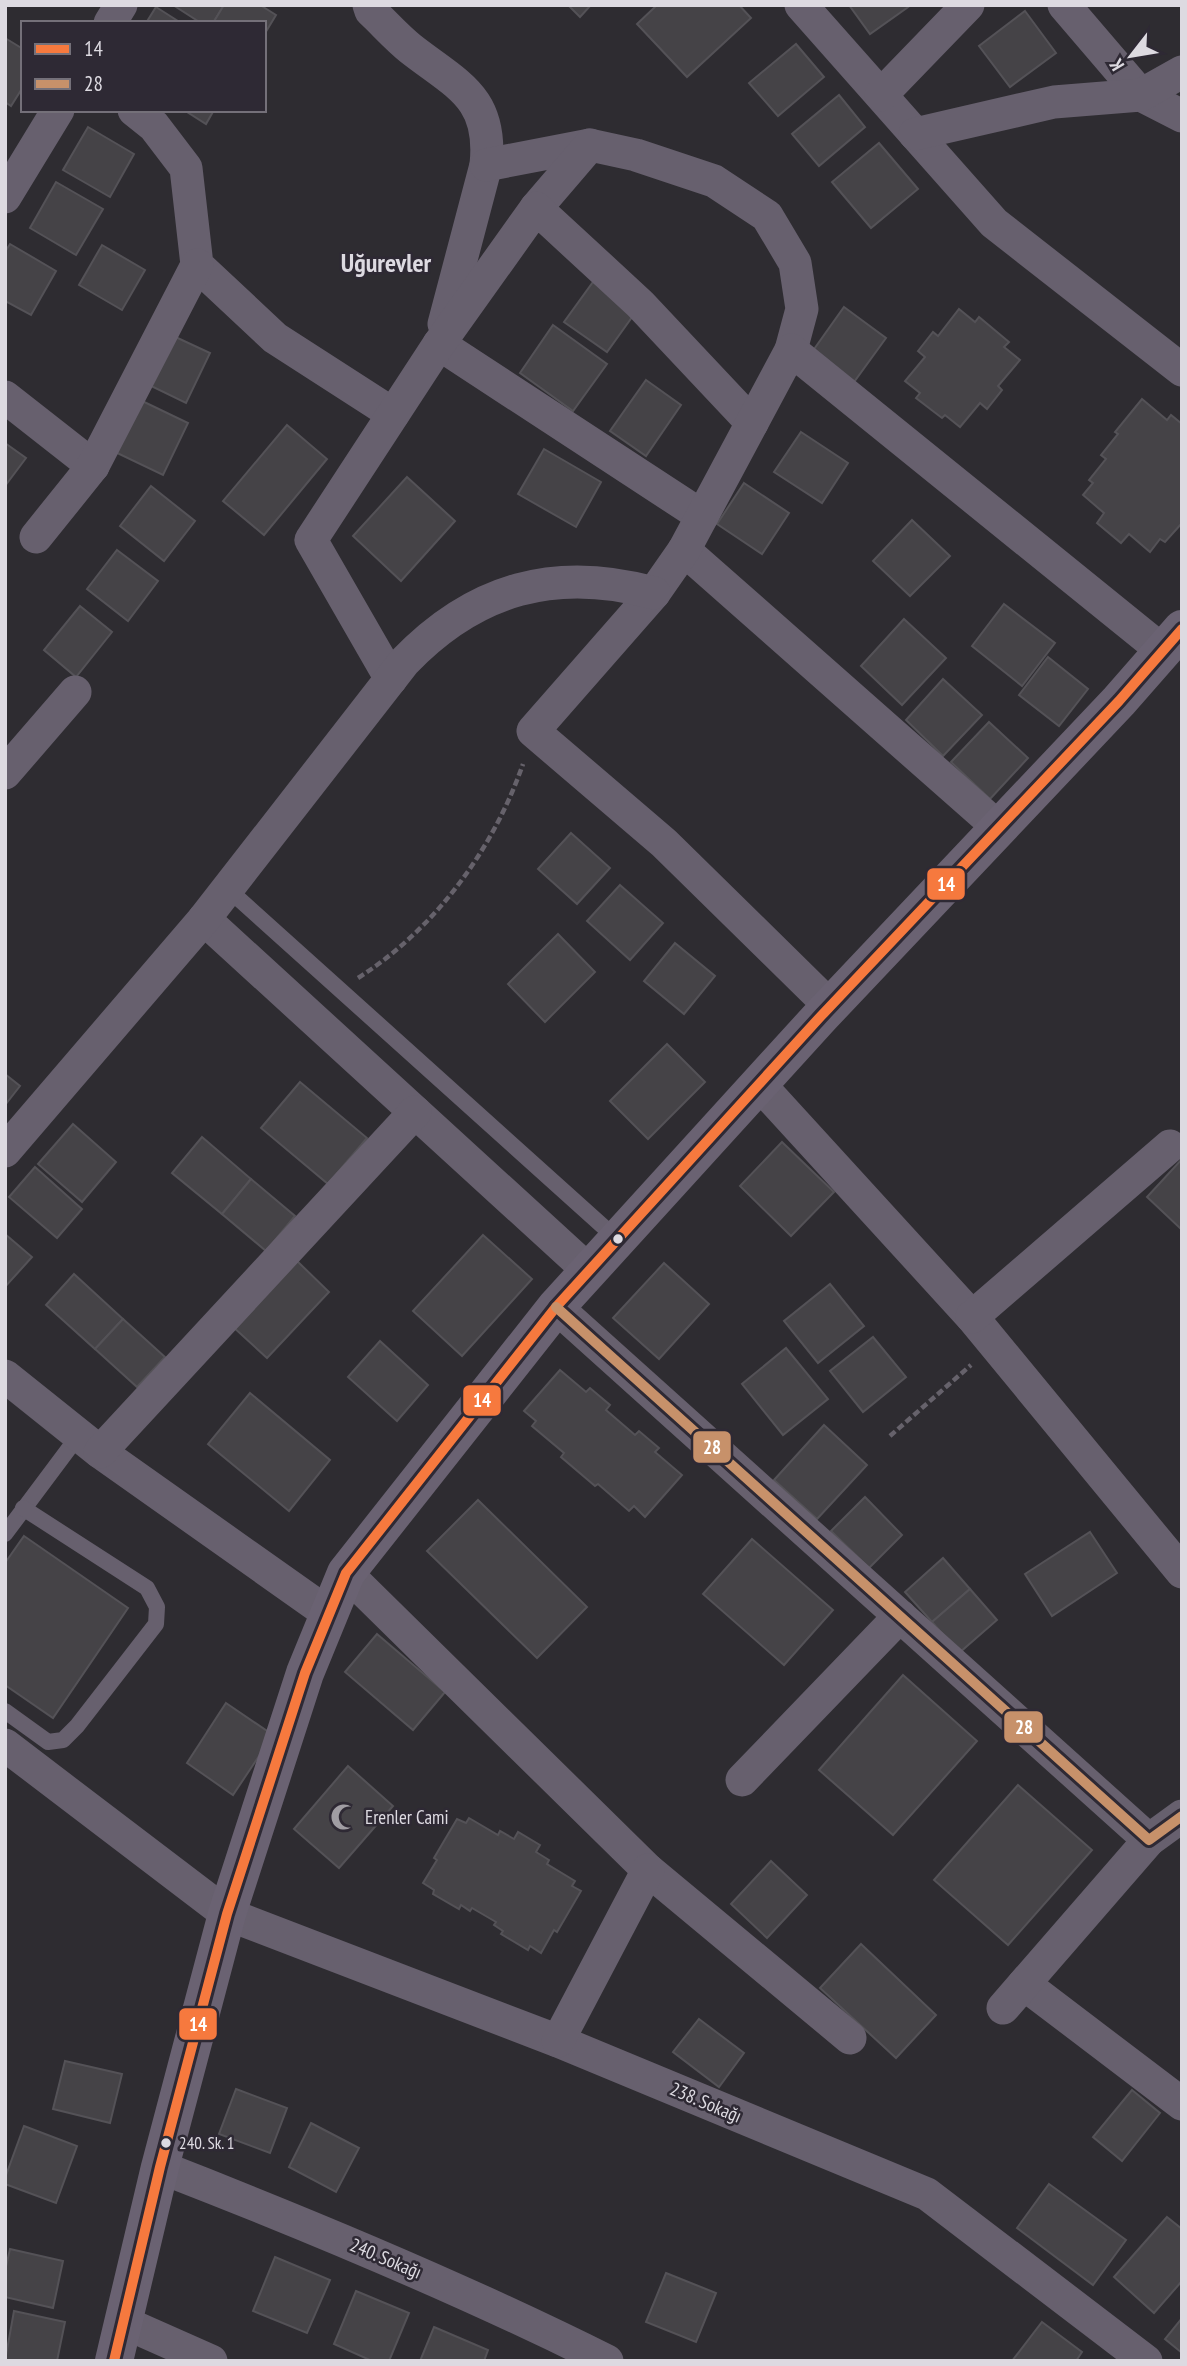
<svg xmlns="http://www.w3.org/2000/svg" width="1187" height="2366" font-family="'PT Sans Narrow',sans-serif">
	<rect width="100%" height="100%" fill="#2e2c31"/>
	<!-- building -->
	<g fill="#454347" stroke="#545257" stroke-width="2">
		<path d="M173 5H224L213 23H201Z"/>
		<path d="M224 5H260L276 15 264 35V23H213Z"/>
		<path d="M568 5H591L580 17Z"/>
		<path d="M657 5H739L751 18 687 77 637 24Z"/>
		<path d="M849 5H911L870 34Z"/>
		<path d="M156 7 181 23H146Z"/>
		<path d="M1025 11 1056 53 1010 87 979 46Z"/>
		<path d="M5 38 23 49V87L11 106 5 102Z"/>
		<path d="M796 44 824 77 778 116 749 83Z"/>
		<path d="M839 95 865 127 819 166 792 134Z"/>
		<path d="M184 110H214L206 124Z"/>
		<path d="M88 127 134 154 110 197 63 170Z"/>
		<path d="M879 143 918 189 871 228 832 182Z"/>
		<path d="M56 182 103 209 76 255 30 228Z"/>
		<path d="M10 244 56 271 31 315 5 301V252Z"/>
		<path d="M102 245 145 270 122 310 79 285Z"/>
		<path d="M593 282 635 313 607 352 564 322Z"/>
		<path d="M844 307 886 338 854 382 812 352Z"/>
		<path d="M959 309 975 322 979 317 1009 342 1004 347 1020 360 998 386 1002 390 987 409 980 403 960 427 945 415 942 418 916 398 920 393 905 381 925 357 918 351 933 332 938 336Z"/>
		<path d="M553 325 607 364 573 411 520 373Z"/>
		<path d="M169 334 210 353 186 403 145 383Z"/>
		<path d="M646 380 681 405 646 456 610 431Z"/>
		<path d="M138 399 188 423 163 475 113 451Z"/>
		<path d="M1142 399 1167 420 1171 415 1182 424V523L1165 542 1160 539 1150 552 1129 534 1121 543 1097 523 1104 513 1083 495 1093 483 1089 480 1106 459 1101 455 1118 434 1115 432Z"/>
		<path d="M287 425 327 459 264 535 223 501Z"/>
		<path d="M801 432 848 463 822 503 774 472Z"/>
		<path d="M5 443 26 458 5 486Z"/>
		<path d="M544 449 601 482 576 527 518 494Z"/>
		<path d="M407 477 455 521 401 581 353 536Z"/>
		<path d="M744 483 789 513 762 554 717 524Z"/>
		<path d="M151 486 195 521 164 561 120 526Z"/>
		<path d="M912 520 950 556 910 596 873 561Z"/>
		<path d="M117 550 158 581 128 621 87 589Z"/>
		<path d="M1004 604 1055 643 1022 686 972 646Z"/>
		<path d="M80 606 112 632 76 677 44 650Z"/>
		<path d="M904 619 946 658 902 705 861 666Z"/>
		<path d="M1048 657 1088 689 1059 726 1019 695Z"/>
		<path d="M943 679 982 715 943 756 906 720Z"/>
		<path d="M989 722 1028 758 990 799 951 762Z"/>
		<path d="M571 833 610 868 577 904 538 869Z"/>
		<path d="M620 885 663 923 630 960 587 921Z"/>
		<path d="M558 934 595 972 545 1022 508 984Z"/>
		<path d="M675 943 715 976 684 1014 644 981Z"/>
		<path d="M667 1044 705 1082 648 1139 610 1101Z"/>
		<path d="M5 1074 20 1086 5 1105Z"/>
		<path d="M300 1082 367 1138 328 1184 261 1128Z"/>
		<path d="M73 1124 116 1162 82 1202 38 1164Z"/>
		<path d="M202 1137 251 1179 222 1214 172 1173Z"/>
		<path d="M782 1142 834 1192 791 1236 740 1186Z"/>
		<path d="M1182 1159V1230L1147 1197Z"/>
		<path d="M35 1167 82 1209 57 1238 9 1197Z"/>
		<path d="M251 1179 295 1216 266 1251 222 1214Z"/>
		<path d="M5 1234 32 1257 5 1287Z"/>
		<path d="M483 1235 532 1279 462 1356 413 1311Z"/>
		<path d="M295 1259 329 1292 267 1358 232 1326Z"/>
		<path d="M664 1263 709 1304 659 1359 613 1318Z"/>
		<path d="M74 1274 123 1319 95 1349 46 1305Z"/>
		<path d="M830 1284 864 1326 818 1363 784 1321Z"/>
		<path d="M123 1319 165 1357 137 1387 95 1349Z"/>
		<path d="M873 1337 906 1377 863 1412 830 1371Z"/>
		<path d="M380 1341 428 1385 397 1421 348 1377Z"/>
		<path d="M786 1348 828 1399 783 1435 742 1384Z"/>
		<path d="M560 1370 586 1392 590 1388 610 1405 606 1410 635 1435 639 1431 659 1448 655 1452 682 1475 645 1517 634 1506 629 1511 598 1484 595 1486 561 1457 564 1453 532 1426 536 1421 524 1411Z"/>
		<path d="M250 1393 330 1460 289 1511 208 1444Z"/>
		<path d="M824 1425 867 1465 817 1519 774 1480Z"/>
		<path d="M865 1497 902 1535 869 1568 831 1531Z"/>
		<path d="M478 1500 587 1607 537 1658 427 1551Z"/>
		<path d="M1090 1532 1117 1573 1052 1616 1025 1574Z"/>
		<path d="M24 1536 128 1608 53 1718 5 1685V1563Z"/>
		<path d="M752 1539 833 1610 784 1665 703 1594Z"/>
		<path d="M943 1558 970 1589 932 1622 905 1592Z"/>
		<path d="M970 1589 997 1620 959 1653 932 1622Z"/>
		<path d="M377 1634 445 1692 413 1730 345 1672Z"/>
		<path d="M903 1675 977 1741 893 1835 819 1770Z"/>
		<path d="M226 1703 273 1735 233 1795 187 1763Z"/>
		<path d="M348 1766 393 1806 339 1868 294 1829Z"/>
		<path d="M1018 1785 1092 1850 1008 1945 934 1880Z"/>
		<path d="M469 1818 498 1835 500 1831 514 1839 518 1832 540 1845 536 1852 549 1860 547 1864 575 1881 572 1886 581 1891 557 1932 554 1930 541 1953 530 1946 528 1950 501 1934 503 1931 494 1925 496 1922 472 1908 470 1911 461 1905 459 1909 433 1894 434 1890 423 1883 437 1860 434 1858 457 1819 466 1823Z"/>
		<path d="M771 1861 807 1895 767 1938 731 1904Z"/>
		<path d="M861 1944 936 2015 896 2058 820 1988Z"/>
		<path d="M699 2019 744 2053 719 2087 673 2052Z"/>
		<path d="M65 2061 122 2074 110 2123 53 2109Z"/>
		<path d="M236 2089 287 2108 270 2153 219 2134Z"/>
		<path d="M1132 2090 1160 2113 1122 2161 1093 2137Z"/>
		<path d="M311 2123 359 2148 336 2192 289 2167Z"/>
		<path d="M24 2126 77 2146 56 2203 5 2184V2178Z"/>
		<path d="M1049 2184 1126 2240 1093 2285 1017 2228Z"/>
		<path d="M1167 2217 1182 2229V2281L1154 2313 1114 2277Z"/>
		<path d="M10 2249 63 2261 53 2308 5 2297V2271Z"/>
		<path d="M275 2257 330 2280 307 2333 253 2311Z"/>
		<path d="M666 2273 716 2293 696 2342 646 2322Z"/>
		<path d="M356 2291 409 2313 389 2361H372L334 2344Z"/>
		<path d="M14 2311 65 2322 57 2361H5Z"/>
		<path d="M1182 2318V2353L1165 2339Z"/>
		<path d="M1042 2322 1082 2352 1076 2361H1012Z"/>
		<path d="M434 2327 488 2350 484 2361H420Z"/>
	</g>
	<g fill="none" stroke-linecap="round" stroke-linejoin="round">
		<!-- path -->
		<g stroke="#66626b" stroke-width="4.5" stroke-dasharray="7 3.5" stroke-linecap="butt">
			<path d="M358 978C435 929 493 850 523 764"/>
			<path d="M890 1436 971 1365"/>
		</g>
		<!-- lane -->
		<g stroke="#67606e" stroke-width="16">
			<path d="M228 889 617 1239"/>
			<path d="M5 1534 79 1435"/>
			<path d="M5 1711 48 1742 63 1740 77 1726 156 1624 157 1607 147 1588 23 1508"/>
		</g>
		<!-- street -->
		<g stroke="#67606e" stroke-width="33">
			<path d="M369 5 371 11C384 23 397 38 411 49 457 85 493 97 486 165L444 324"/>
			<path d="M801 5 994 223 1182 370"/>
			<path d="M1064 5 1141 95 1182 116"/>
			<path d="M110 23 121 5"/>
			<path d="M881 95 968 5"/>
			<path d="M134 110 154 126 186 168 197 265 275 338 393 414"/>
			<path d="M915 134 1054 102 1141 95 1182 72"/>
			<path d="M486 165 590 145"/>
			<path d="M5 197 58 110"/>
			<path d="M536 208 590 145 636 155 714 181 767 216 795 263 802 309 791 350"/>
			<path d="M439 344 702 516"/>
			<path d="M5 397 93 466"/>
			<path d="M36 537 93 466 197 265"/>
			<path d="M684 550 999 828"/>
			<path d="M391 679 311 540 439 344 536 208 640 304 752 423"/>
			<path d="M5 773 75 692"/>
			<path d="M204 919 589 1271"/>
			<path d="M830 1006 664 843 533 731 654 593 684 550 791 350 1163 651"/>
			<path d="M759 1084 972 1317 1182 1572"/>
			<path d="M5 1151 204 919 404 662C475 588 556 566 654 593"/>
			<path d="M556 1307 1149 1840 1182 1816"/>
			<path d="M972 1317 1170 1146"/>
			<path d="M5 1376 100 1452 329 1614"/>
			<path d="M100 1452 415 1112"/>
			<path d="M346 1573 648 1870 850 2038"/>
			<path d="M5 1745 227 1914 558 2041 927 2194 1146 2361"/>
			<path d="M742 1780 900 1616"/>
			<path d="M1024 1984 1182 2104"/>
			<path d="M1003 2008 1149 1840"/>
			<path d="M558 2041 648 1870"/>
			<path d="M160 2167C312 2226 461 2288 607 2361"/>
			<path d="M123 2322 211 2361"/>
		</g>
		<!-- secondary -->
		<path stroke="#6a6272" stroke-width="38" d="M114 2361 160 2167 227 1914 305 1673 346 1573 556 1307 821 1016 1119 701 1182 629"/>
		<!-- bus-1 casing -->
		<g stroke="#2e2934" stroke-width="16">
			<path id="bus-1" d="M114 2361 160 2167 227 1914 305 1673 346 1573 556 1307 821 1016 1119 701 1182 629"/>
		</g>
		<!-- bus-2 casing -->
		<g stroke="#2e2934" stroke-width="16">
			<path id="bus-2" d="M556 1307 1149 1840 1182 1816"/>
		</g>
		<!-- bus-1 -->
		<use href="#bus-1" stroke="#f6793e" stroke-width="10"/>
		<!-- bus-2 -->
		<use href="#bus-2" stroke="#c7916a" stroke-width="10"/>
	</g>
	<!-- icons -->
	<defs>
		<g id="mosque-bare" transform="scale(2.1)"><path d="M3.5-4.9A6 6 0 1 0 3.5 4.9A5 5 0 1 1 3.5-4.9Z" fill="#a09da3" stroke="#2e2934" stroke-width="2.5" paint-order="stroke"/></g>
	</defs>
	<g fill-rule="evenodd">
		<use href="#mosque-bare" x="344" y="1817"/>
	</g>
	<!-- markers -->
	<g fill="#dddae1" stroke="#2e2934" stroke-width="2.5">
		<circle cx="618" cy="1239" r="6"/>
		<circle cx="166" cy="2143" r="6"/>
	</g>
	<g text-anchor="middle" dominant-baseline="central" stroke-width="5" stroke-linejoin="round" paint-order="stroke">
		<!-- bus labels -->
		<g font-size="17" fill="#dddae1" stroke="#2e2934" text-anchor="start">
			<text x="179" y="2143">240. Sk. 1</text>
		</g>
		<!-- poi labels -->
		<g font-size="19" fill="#dddae1" stroke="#2e2934" text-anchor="start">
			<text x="365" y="1817">Erenler Cami</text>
		</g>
		<!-- street labels -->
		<g font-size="19" fill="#dddae1" stroke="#2e2934">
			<text transform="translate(706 2102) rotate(23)">238. Sokağı</text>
			<text transform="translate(386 2258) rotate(23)">240. Sokağı</text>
		</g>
		<!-- district labels -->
		<g font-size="26" font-weight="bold" fill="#dddae1" stroke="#2e2934">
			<text x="386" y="262">Uğurevler</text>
		</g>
	</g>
	<g stroke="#2e2934" stroke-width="2.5">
		<rect x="926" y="867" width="40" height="34" rx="7" fill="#f6793e"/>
		<rect x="462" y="1384" width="40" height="33" rx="7" fill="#f6793e"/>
		<rect x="692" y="1430" width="40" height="34" rx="7" fill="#c7916a"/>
		<rect x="1003" y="1710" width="41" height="34" rx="7" fill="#c7916a"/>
		<rect x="178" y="2007" width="40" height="34" rx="7" fill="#f6793e"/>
	</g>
	<g font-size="19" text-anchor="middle" font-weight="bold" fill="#fff">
		<text x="946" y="891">14</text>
		<text x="482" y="1407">14</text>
		<text x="712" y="1454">28</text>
		<text x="1024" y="1734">28</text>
		<text x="198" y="2031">14</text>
	</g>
	<!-- border -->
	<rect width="1187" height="2366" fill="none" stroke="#dddae1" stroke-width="14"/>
	<!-- legend -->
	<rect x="21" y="21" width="245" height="91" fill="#2e2934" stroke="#747079" stroke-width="2"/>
	<rect x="35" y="44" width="35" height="10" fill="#f6793e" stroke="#747079" stroke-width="2"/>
	<text x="84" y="56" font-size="21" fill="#dddae1">14</text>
	<rect x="35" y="79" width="35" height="10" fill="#c7916a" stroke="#747079" stroke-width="2"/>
	<text x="84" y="91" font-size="21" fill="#dddae1">28</text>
	<!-- north arrow -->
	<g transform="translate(1131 56) rotate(239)" stroke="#2e2934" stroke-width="5" paint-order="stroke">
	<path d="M0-5L12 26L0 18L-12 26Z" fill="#dddae1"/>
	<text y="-10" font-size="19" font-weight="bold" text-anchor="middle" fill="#dddae1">K</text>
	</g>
</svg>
